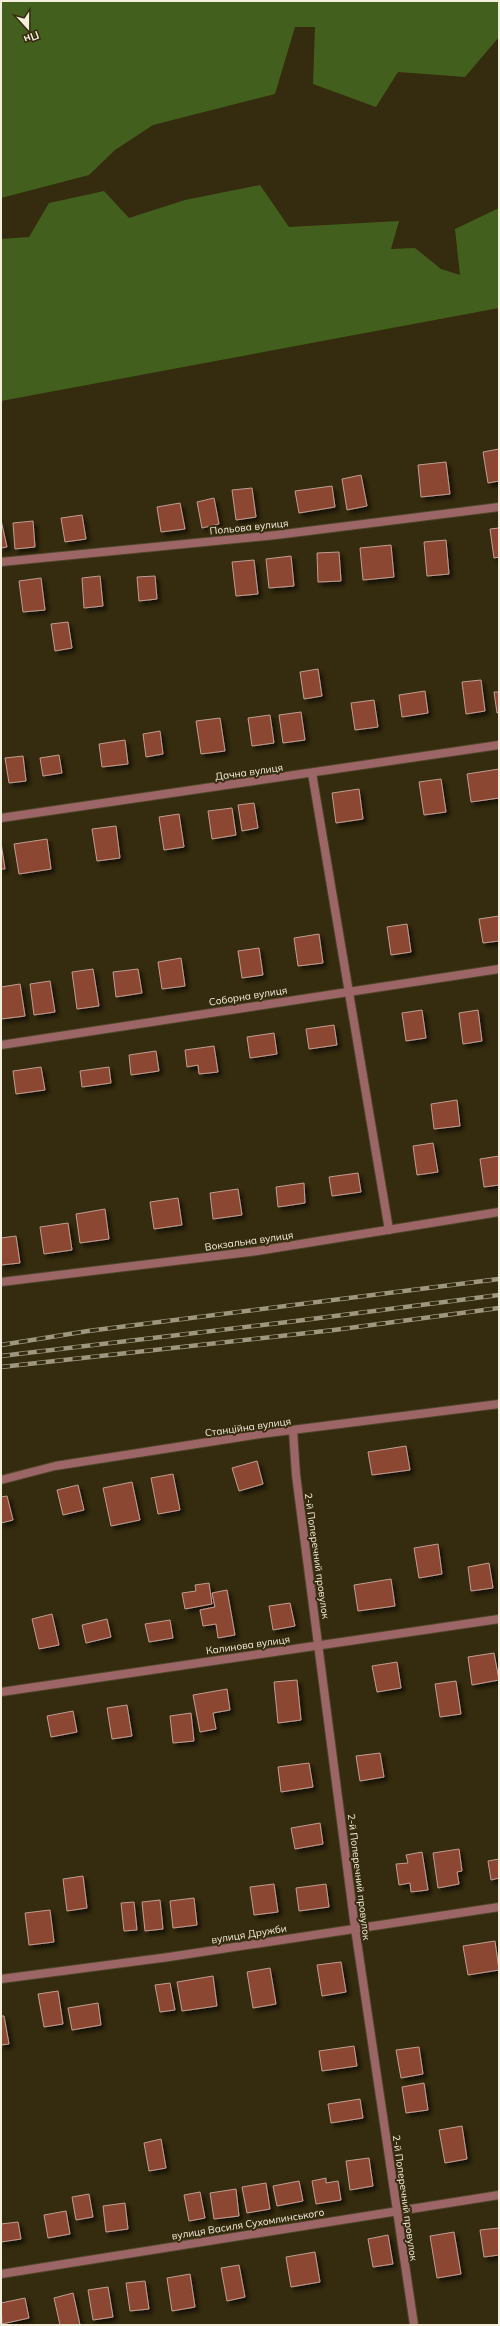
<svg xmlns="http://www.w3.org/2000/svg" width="500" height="2326" font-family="Mulish,sans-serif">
	<defs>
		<filter id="shadow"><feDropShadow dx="3.5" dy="3.5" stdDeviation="2" flood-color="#0009"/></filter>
	</defs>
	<rect width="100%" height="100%" fill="#352b0e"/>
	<!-- forest -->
	<g fill="#435f1d">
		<path d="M1 1H499V37L465 77 398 72 376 107 313 84 315 27H295L275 94 153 125 115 150 89 175 1 198Z"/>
		<path d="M260 185 289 227 399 221 391 249 415 248 441 269 460 275 455 229 499 208V308L1 401V239L29 237 49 203 104 191 129 218 185 200Z"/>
	</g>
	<!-- building -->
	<g fill="#8b4731" stroke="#c19d92" filter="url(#shadow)">
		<path d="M499 449V481L488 483 483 452Z"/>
		<path d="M446 462 450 494 421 497 418 465Z"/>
		<path d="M361 475 367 506 347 510 342 479Z"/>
		<path d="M332 486 335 507 299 513 295 491Z"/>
		<path d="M252 488 256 517 236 520 232 490Z"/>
		<path d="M214 498 219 524 202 528 197 502Z"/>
		<path d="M180 503 185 529 161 532 157 507Z"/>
		<path d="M82 515 86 539 65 542 61 518Z"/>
		<path d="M1 520 7 547 1 548Z"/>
		<path d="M33 521 35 547 15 549 13 523Z"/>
		<path d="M499 528V557L494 558 490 529Z"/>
		<path d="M446 540 449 574 427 576 424 542Z"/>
		<path d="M391 545 394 577 363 580 360 548Z"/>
		<path d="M339 552 341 581 318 582 317 553Z"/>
		<path d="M291 556 294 586 269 588 266 559Z"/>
		<path d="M254 560 258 594 236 596 232 562Z"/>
		<path d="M100 576 103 606 84 608 82 578Z"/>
		<path d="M155 576 157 599 139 601 137 577Z"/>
		<path d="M41 578 45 610 23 612 19 581Z"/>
		<path d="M68 622 72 648 55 651 51 624Z"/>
		<path d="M318 669 322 696 304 699 300 672Z"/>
		<path d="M481 680 485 711 466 714 462 682Z"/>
		<path d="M425 691 428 713 402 717 399 695Z"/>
		<path d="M494 692H499V713H497Z"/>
		<path d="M374 700 378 727 355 730 351 703Z"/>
		<path d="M301 712 305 740 283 743 279 715Z"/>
		<path d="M270 715 274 743 252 746 248 718Z"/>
		<path d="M220 718 225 751 201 754 196 721Z"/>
		<path d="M160 731 163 754 146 757 143 734Z"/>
		<path d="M125 740 128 764 102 767 99 744Z"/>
		<path d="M59 755 62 773 43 776 40 758Z"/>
		<path d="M23 756 26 781 9 783 5 758Z"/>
		<path d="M499 769V798L471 802 467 774Z"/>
		<path d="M441 779 446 812 424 815 419 782Z"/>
		<path d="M359 789 363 819 336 823 332 793Z"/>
		<path d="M254 803 258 828 242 831 238 805Z"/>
		<path d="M232 808 236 835 212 839 208 811Z"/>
		<path d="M179 814 184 847 164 850 159 817Z"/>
		<path d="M116 826 120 858 97 861 92 829Z"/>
		<path d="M47 839 51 869 19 874 14 844Z"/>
		<path d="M1 843 5 869H1Z"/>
		<path d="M499 916V941L483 943 479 919Z"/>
		<path d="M407 924 411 952 391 955 387 927Z"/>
		<path d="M319 934 323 963 298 966 294 938Z"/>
		<path d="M259 948 263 975 242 978 238 951Z"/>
		<path d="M181 958 185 986 162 989 158 962Z"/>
		<path d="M93 969 99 1006 77 1009 72 972Z"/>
		<path d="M138 969 142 993 116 997 113 972Z"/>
		<path d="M50 981 55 1012 34 1015 30 984Z"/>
		<path d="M20 984 25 1016 1 1019V987Z"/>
		<path d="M422 1010 426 1038 406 1041 402 1013Z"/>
		<path d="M478 1010 482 1041 463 1044 459 1013Z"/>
		<path d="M334 1025 337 1045 309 1049 306 1029Z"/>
		<path d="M274 1033 277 1054 250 1058 247 1037Z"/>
		<path d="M214 1046 218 1072 199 1074 198 1065 187 1067 185 1050Z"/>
		<path d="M156 1051 159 1071 131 1075 129 1055Z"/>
		<path d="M41 1067 45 1090 16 1094 13 1071Z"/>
		<path d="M109 1067 111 1083 82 1087 80 1071Z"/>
		<path d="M457 1100 460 1126 434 1129 431 1104Z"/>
		<path d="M433 1143 438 1172 417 1175 413 1146Z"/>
		<path d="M499 1156V1185L484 1187 480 1159Z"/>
		<path d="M358 1173 361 1192 332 1196 329 1177Z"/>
		<path d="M304 1183 305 1203 278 1207 276 1187Z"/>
		<path d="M238 1189 242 1215 213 1219 210 1193Z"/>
		<path d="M178 1198 182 1225 154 1229 150 1202Z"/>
		<path d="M105 1209 109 1239 80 1243 76 1214Z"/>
		<path d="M68 1223 72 1250 44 1254 40 1227Z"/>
		<path d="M16 1236 20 1263 1 1265V1238Z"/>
		<path d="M406 1446 410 1470 372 1475 368 1452Z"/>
		<path d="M257 1461 263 1484 239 1491 232 1468Z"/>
		<path d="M173 1474 180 1510 158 1514 151 1478Z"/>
		<path d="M132 1482 140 1520 111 1526 103 1488Z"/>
		<path d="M78 1485 84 1510 63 1515 57 1490Z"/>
		<path d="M7 1496 13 1520 1 1523V1497Z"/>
		<path d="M438 1544 442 1574 419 1578 414 1548Z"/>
		<path d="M489 1563 493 1588 471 1591 468 1567Z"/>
		<path d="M391 1579 395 1606 358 1611 354 1585Z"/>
		<path d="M209 1583 212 1604 185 1609 182 1593 196 1591 195 1585Z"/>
		<path d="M227 1590 235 1635 218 1638 216 1624 203 1626 200 1610 215 1607 212 1593Z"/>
		<path d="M290 1603 295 1626 273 1630 269 1606Z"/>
		<path d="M52 1614 59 1645 39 1649 32 1619Z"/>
		<path d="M107 1619 111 1637 86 1643 82 1625Z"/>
		<path d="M170 1620 173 1638 149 1642 145 1624Z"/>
		<path d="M494 1653 499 1680 472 1685 468 1657Z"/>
		<path d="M397 1662 401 1688 377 1692 372 1666Z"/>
		<path d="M297 1680 301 1720 278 1723 274 1682Z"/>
		<path d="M456 1681 461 1714 440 1717 435 1684Z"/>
		<path d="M227 1689 230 1710 213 1713 216 1729 200 1732 193 1695Z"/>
		<path d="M127 1705 132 1736 112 1739 107 1708Z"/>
		<path d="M73 1711 77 1732 51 1737 47 1716Z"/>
		<path d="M191 1713 194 1741 173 1743 170 1716Z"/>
		<path d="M380 1753 384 1777 360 1781 356 1756Z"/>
		<path d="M309 1763 313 1787 281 1792 278 1767Z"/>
		<path d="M320 1823 323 1844 295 1849 291 1828Z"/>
		<path d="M459 1849 462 1871 457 1872 459 1884 438 1888 433 1853Z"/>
		<path d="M422 1852 428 1890 411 1892 410 1883 399 1885 396 1864 408 1863 406 1855Z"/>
		<path d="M499 1859V1878L491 1880 488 1861Z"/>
		<path d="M83 1876 87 1908 67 1911 63 1879Z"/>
		<path d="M274 1884 278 1912 254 1915 250 1887Z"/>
		<path d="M326 1884 329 1907 299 1911 296 1888Z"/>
		<path d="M194 1898 197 1925 173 1928 170 1901Z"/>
		<path d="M160 1900 163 1929 145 1931 142 1902Z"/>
		<path d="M134 1902 137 1930 124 1931 121 1903Z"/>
		<path d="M50 1910 54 1942 29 1945 25 1913Z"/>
		<path d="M495 1941 499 1970 468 1975 463 1946Z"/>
		<path d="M341 1962 346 1992 322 1996 317 1965Z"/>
		<path d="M270 1968 276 2004 253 2008 247 1972Z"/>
		<path d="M213 1976 217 2006 182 2011 177 1982Z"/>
		<path d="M170 1983 175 2010 160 2012 155 1985Z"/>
		<path d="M58 1991 63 2024 44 2027 38 1994Z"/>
		<path d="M98 2003 101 2025 72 2030 68 2008Z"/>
		<path d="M1 2016H4L9 2044 1 2045Z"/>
		<path d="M354 2046 357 2066 322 2071 319 2051Z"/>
		<path d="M419 2047 423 2074 401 2078 396 2050Z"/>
		<path d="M424 2083 428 2110 406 2113 402 2087Z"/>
		<path d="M360 2099 363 2118 331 2123 328 2104Z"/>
		<path d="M462 2126 467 2159 445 2163 439 2130Z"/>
		<path d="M161 2139 166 2168 149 2171 144 2143Z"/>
		<path d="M369 2158 373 2186 350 2190 346 2161Z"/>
		<path d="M326 2178V2183L338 2181 341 2200 316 2204 312 2181Z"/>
		<path d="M299 2181 303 2201 277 2206 273 2186Z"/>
		<path d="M266 2183 270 2209 247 2213 242 2187Z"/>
		<path d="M236 2189 239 2216 214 2219 210 2193Z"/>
		<path d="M200 2192 205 2218 189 2221 184 2195Z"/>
		<path d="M89 2194 93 2217 76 2220 72 2197Z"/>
		<path d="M125 2203 128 2229 106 2232 103 2206Z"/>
		<path d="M66 2211 70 2234 48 2238 44 2215Z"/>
		<path d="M18 2222 21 2239 1 2242V2224Z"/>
		<path d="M499 2228V2255L484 2257 480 2230Z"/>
		<path d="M454 2232 461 2274 437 2278 430 2236Z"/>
		<path d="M388 2235 393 2264 373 2267 368 2239Z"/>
		<path d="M315 2252 320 2282 291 2287 286 2257Z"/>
		<path d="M239 2265 245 2297 227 2301 221 2268Z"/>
		<path d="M190 2274 195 2307 172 2311 167 2278Z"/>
		<path d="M145 2281 149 2309 130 2311 126 2283Z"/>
		<path d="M108 2287 113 2317 93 2320 88 2290Z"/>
		<path d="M73 2293 80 2325H60L54 2298Z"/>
		<path d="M25 2298 29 2318 2 2324 1 2303Z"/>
	</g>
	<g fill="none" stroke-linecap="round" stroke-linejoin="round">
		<!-- minor casing -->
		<g stroke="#50462b" stroke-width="10">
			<g id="minor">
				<path d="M1 562 276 535 499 507"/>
				<path d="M312 773 389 1230"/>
				<path d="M1 818 499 745"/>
				<path d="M1 1282 257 1251 499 1212"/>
				<path d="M293 1431 296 1475 355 1928 414 2325"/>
				<path d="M1 1480 55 1466 260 1434 499 1404"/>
				<path d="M1 1979 169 1957 499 1907"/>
				<path d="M1 2274 499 2195"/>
			</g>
		</g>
		<!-- tertiary casing -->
		<g stroke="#50462b" stroke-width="10">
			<g id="tertiary">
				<path d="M1 1045 499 969"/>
				<path d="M1 1692 499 1619"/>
			</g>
		</g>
		<!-- minor -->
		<use href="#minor" stroke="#9d6666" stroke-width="8"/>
		<!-- tertiary -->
		<use href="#tertiary" stroke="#9d6666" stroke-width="8"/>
		<!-- rail casing -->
		<g stroke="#9e9780" stroke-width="4.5">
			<g id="rail">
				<path d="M1 1345 88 1331 499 1279"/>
				<path d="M1 1356 288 1322 499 1295"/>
				<path d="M1 1367 334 1330 499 1308"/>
			</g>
		</g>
		<!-- rail -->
		<use href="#rail" stroke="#352b0e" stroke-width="3" stroke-dasharray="9" stroke-linecap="butt"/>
	</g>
	<g text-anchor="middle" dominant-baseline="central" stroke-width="4" stroke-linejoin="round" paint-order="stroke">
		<!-- street labels -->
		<g font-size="10" fill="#f4eedd" stroke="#352b0e">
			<text transform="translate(249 527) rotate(-6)">Польова вулиця</text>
			<text transform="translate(249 772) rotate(-8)">Дачна вулиця</text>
			<text transform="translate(248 996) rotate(-9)">Соборна вулиця</text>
			<text transform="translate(249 1241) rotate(-8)">Вокзальна вулиця</text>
			<text transform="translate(248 1427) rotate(-8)">Станційна вулиця</text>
			<text transform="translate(317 1556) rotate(82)">2-й Поперечний провулок</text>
			<text transform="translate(248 1645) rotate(-8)">Калинова вулиця</text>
			<text transform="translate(359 1877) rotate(83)">2-й Поперечний провулок</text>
			<text transform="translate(249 1934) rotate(-9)">вулиця Дружби</text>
			<text transform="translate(405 2198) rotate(82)">2-й Поперечний провулок</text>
			<text transform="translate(248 2224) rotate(-9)">вулиця Василя Сухомлинського</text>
		</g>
	</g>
	<!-- border -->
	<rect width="500" height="2326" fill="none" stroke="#f4eedd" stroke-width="4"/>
	<!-- north arrow -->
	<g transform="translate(28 28) rotate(159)" stroke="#352b0e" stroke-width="3" paint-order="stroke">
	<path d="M0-3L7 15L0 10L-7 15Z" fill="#f4eedd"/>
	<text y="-6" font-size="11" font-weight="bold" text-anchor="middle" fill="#f4eedd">Пн</text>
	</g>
</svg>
